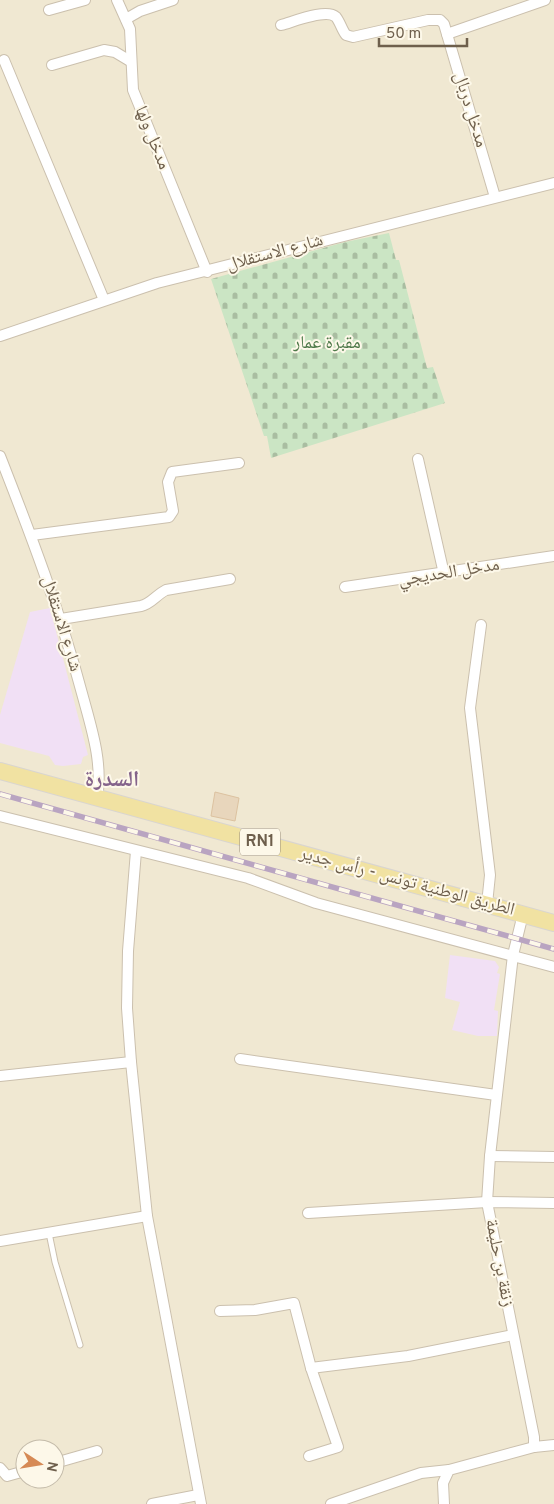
<svg xmlns="http://www.w3.org/2000/svg" width="554" height="1504" font-family="Overpass,'Noto Naskh Arabic',sans-serif">
	<defs>
		<pattern id="cemetery-stones" width="16" height="16" patternUnits="userSpaceOnUse" patternTransform="scale(1.25)"><rect width="16" height="16" fill="#cbe5c4"/><path d="M2 7V4a2 2 0 0 1 4 0v3zM10 15v-3a2 2 0 0 1 4 0v3z" fill="#a9bda1"/></pattern>
	</defs>
	<rect width="100%" height="100%" fill="#f9f5e3"/>
	<!-- residential -->
	<path fill="#f0e8d2" fill-rule="evenodd" d="M0 0H554V1504H0ZM25 1449H55V1479H25Z"/>
	<!-- education -->
	<g fill="#f1e0f5">
		<path d="M50 608 88 755 83 757 81 764 63 766 55 765 49 756 0 743V715L30 612Z"/>
		<path d="M450 955 495 961 499 967 497 973 500 974 494 1010 498 1011 497 1036H478L452 1030 460 1002 445 998Z"/>
	</g>
	<!-- cemetery -->
	<path fill="url(#cemetery-stones)" d="M389 233 396 260H399L427 368 433 367 445 403 271 458 267 436H264L211 279 345 242Z"/>
	<!-- building -->
	<path fill="#e8d6bc" stroke="#dcc2a0" d="M215 792 239 798 235 821 211 816Z"/>
	<g fill="none" stroke-linecap="round" stroke-linejoin="round">
		<!-- lane casing -->
		<g stroke="#cbc0ae" stroke-width="7">
			<path id="lane" d="M49 1233 55 1262 80 1345"/>
		</g>
		<!-- street casing -->
		<g stroke="#cbc0ae" stroke-width="12">
			<g id="street">
				<path d="M117 0 130 29 133 90 207 272"/>
				<path d="M49 10 85 0"/>
				<path d="M126 19 140 11 173 0"/>
				<path d="M281 25C293 22 326 8 336 17 340 22 342 30 346 35L353 37 428 20H440L444 24 495 197"/>
				<path d="M447 34 545 0"/>
				<path d="M4 60 104 300"/>
				<path d="M52 65 104 50 115 52 130 61"/>
				<path d="M0 336 157 283 554 183"/>
				<path d="M0 456C31 535 61 614 83 697 92 730 103 764 97 798"/>
				<path d="M418 459 444 574"/>
				<path d="M32 535 169 517 173 511 168 482 172 472 239 463"/>
				<path d="M345 587 554 556"/>
				<path d="M61 619 141 606C151 604 156 595 166 590L230 579"/>
				<path d="M481 625 470 708 490 875 487 904"/>
				<path d="M0 816 248 878 316 903 554 967"/>
				<path d="M136 851 128 951 127 1008 131 1062 147 1216 201 1504"/>
				<path d="M240 1059 496 1095"/>
				<path d="M0 1076 131 1062"/>
				<path d="M490 1156 554 1157"/>
				<path d="M308 1213 487 1202 554 1203"/>
				<path d="M0 1241 147 1216"/>
				<path d="M220 1311 255 1310 294 1303 311 1368 408 1356 513 1335"/>
				<path d="M534 1447 554 1445"/>
				<path d="M309 1456 338 1447 311 1368"/>
				<path d="M55 1463 97 1451"/>
				<path d="M0 1468 7 1476 25 1471"/>
				<path d="M152 1504 198 1495"/>
				<path d="M331 1504 421 1473 449 1470"/>
				<path d="M444 1504 443 1483 449 1470 534 1447V1437L487 1202 490 1156 513 955 523 914"/>
			</g>
		</g>
		<!-- primary casing -->
		<g stroke="#d9d5d0" stroke-width="18">
			<path id="primary" d="M0 771 554 923"/>
		</g>
		<!-- lane -->
		<use href="#lane" stroke="#fff" stroke-width="5"/>
		<!-- street -->
		<use href="#street" stroke="#fff" stroke-width="10"/>
		<!-- primary -->
		<use href="#primary" stroke="#f1e2a2" stroke-width="16"/>
		<!-- rail casing -->
		<g stroke="#b9a4c1" stroke-width="5.5">
			<path id="rail" d="M0 794 554 949"/>
		</g>
		<!-- rail -->
		<use href="#rail" stroke="#fdf8e9" stroke-width="4" stroke-dasharray="11" stroke-linecap="butt"/>
	</g>
	<g text-anchor="middle" dominant-baseline="central" stroke-width="4" stroke-linejoin="round" paint-order="stroke">
		<!-- shield labels -->
		<rect fill="#fdf8e9" stroke="#998d7b" stroke-width="1" x="240" y="828.5" width="40" height="27" rx="4"/>
		<g font-size="16" font-weight="bold" fill="#6e5f4c">
			<text x="260" y="842">RN1</text>
		</g>
		<!-- street labels -->
		<g font-size="18" fill="#6e5f4c" stroke="#fdf8e9">
			<text transform="translate(470 110) rotate(73)">مدخل دربال</text>
			<text transform="translate(152 138) rotate(68)">مدخل ولها</text>
			<text transform="translate(275 253) rotate(-15)">شارع الاستقلال</text>
			<text transform="translate(449 573) rotate(-9)">مدخل الحديجي</text>
			<text transform="translate(61 624) rotate(73)">شارع الاستقلال</text>
			<text transform="translate(407 882) rotate(15)">الطريق الوطنية تونس - رأس جدير</text>
			<text transform="translate(499 1263) rotate(79)">زنقة بن حليمة</text>
		</g>
		<!-- park labels -->
		<g font-size="18" fill="#4e7949" stroke="#fdf8e9">
			<text x="327" y="343">مقبرة عمار</text>
		</g>
		<!-- district labels -->
		<g font-size="22" font-weight="bold" fill="#85648b" stroke="#fdf8e9">
			<text x="112" y="780">السدرة</text>
		</g>
	</g>
	<!-- north arrow -->
	<g transform="translate(40 1464) rotate(102)"><circle r="24" fill="#fdf8e9" stroke="#c4bbaa"/>
	<path d="M0-4L9 19L0 12L-9 19Z" fill="#d68a55"/>
	<text y="-8" font-size="14" font-weight="bold" text-anchor="middle" fill="#6e5f4c">N</text>
	</g>
	<!-- scale -->
	<path d="M379 38v8h88v-8" fill="none" stroke="#6e5f4c" stroke-width="2.5"/>
	<text x="386" y="38" font-size="15" fill="#6e5f4c" stroke="#fdf8e9" stroke-width="4" paint-order="stroke">50 m</text>
</svg>
